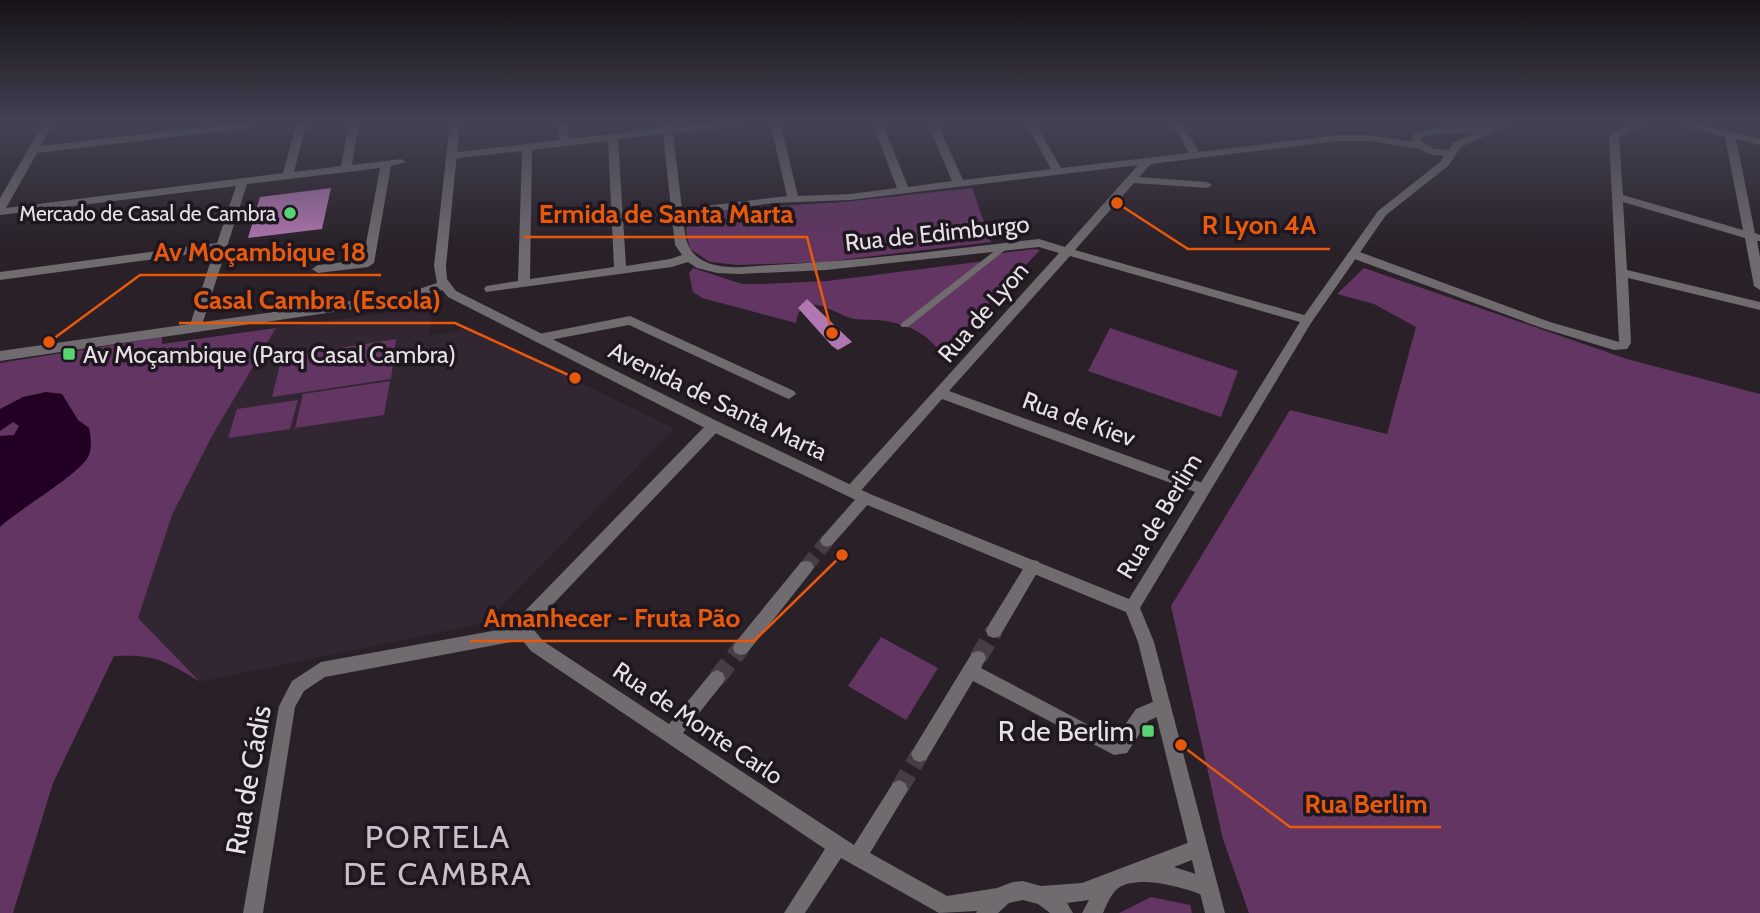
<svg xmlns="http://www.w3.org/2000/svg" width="1760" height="913" font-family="Cabin,sans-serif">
	<rect width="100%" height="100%" fill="#292028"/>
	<!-- built -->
	<path fill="#332633" d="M434 306 429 336 471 328 674 429 485 623 199 682 138 619 172 515 212 436 276 328Z"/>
	<!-- green -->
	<g fill="#633562">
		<path d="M972 188 991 242 824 262 738 265 710 262 690 249 686 231 689 216 728 209 843 202Z"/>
		<path d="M1034 249 1040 250 941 354C927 331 902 322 876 320 867 319 856 321 848 317 831 311 800 289 796 323L702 298 693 292 689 273 693 268 742 284H762L827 281 985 261 995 254Z"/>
		<path d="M1364 268 1627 359 1760 394V913H1249L1223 839 1171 606 1290 410 1387 434 1416 327 1374 304 1337 294Z"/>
		<path d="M276 328 212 436 172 515 138 618 199 681C165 661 155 654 114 656L53 783 13 913H0V363L162 337V344Z"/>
		<path d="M1110 328 1238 371 1221 417 1088 371Z"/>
		<path d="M396 339 391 379 272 397 282 357Z"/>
		<path d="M390 381 384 415 295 428 303 394Z"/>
		<path d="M298 400 290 429 228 438 237 409Z"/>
		<path d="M881 637 938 668 906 720 848 686Z"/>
		<path d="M1151 897 1190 905 1192 913H1119Z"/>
	</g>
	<!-- water -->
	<path fill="#220023" d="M46 392 62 394 78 420 89 428C91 437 92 447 89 455 81 474 19 509 0 527V436L14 435 19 426 13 422 0 431V409L23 397Z"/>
	<!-- building -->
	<g fill="#b177b0">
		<path d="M331 188 322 229 248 238 260 197Z"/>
		<path d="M807 299 828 319 852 342 838 350 832 346 798 308Z"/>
	</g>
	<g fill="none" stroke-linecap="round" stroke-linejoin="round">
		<!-- minor-tunnel-far1 -->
		<path stroke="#463d45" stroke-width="14" stroke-dasharray="14 7" stroke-linecap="butt" d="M806 567 827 541"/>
		<!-- minor-tunnel -->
		<g stroke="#463d45" stroke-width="18" stroke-dasharray="18 9" stroke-linecap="butt">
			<path d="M978 658 994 631"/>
			<path d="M717 678 741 648"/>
			<path d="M899 789 920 754"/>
		</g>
		<!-- pedestrian -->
		<path fill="#6f6b6f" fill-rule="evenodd" d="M1006 242 1009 243V247L908 327H902L900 325 902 323Z"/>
		<!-- minor -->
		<g fill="#6f6b6f" fill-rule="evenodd">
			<path d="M44 122H54L40 146 246 122 254 125 249 128 37 153 6 208 283 173 297 122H307L294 172 341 166 349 122H359L352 165 401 159 406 162 391 166 374 263 368 267 318 273 312 269 318 265 363 260 380 168 247 184 201 328 195 332 189 328 214 251 0 280V272L217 243 236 186 0 215V198Z"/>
			<path d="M558 122H568L569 139 663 128 662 122H672L673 127 710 122H744L739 125 673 133 682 209 787 196 770 122H780L798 196 850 194 897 188 872 122H882L908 187 952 181 927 122H937L963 180 1051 169 1025 122H1035L1061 168 1189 153 1171 122H1181L1199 152 1338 135H1370L1421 143 1426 146 1421 149 1370 141H1338L1151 164 1139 177 1207 182 1212 185 1207 188 1134 183 1075 250 1311 317 1313 320 1311 323 1307 324 1070 256 949 391 1208 485 1210 489 1208 493H1198L942 399 857 495H847L845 491 847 487 1059 253 1039 247 826 270 739 274 717 273 697 268 688 262 672 267 486 292 484 289 486 286 518 281 522 151 451 159 446 156 451 153 559 140ZM663 134 675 245 682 255 670 259 626 266 618 139ZM608 141 614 267 530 279 532 150ZM1138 165 1065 247 1039 239C950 249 862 261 773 265 752 266 723 271 704 261 685 252 685 234 683 216L773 203 850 200Z"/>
			<path d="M1636 122H1651L1619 137 1623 195 1743 230 1725 137 1669 122H1689L1760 139V145L1736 139 1755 233 1760 235V241H1757L1760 257V290L1754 286 1745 238 1623 202 1627 270 1760 302V310L1628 278 1631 343 1627 349 1614 350 1542 328 1349 257 1347 254 1353 250 1357 251 1550 322 1619 342 1609 135Z"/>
			<path d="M630 316 794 391 796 394 789 399 784 397 629 325 539 342 533 338 539 334Z"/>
			<path d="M714 421 719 422 721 426 719 430 535 623 534 630 543 641 669 724 711 673 717 670 723 673 725 678 723 683 683 733 854 845 893 783 899 780 905 783 908 789 905 795 870 853 947 896 997 888 1013 882 1023 881 1041 886 1082 883 1198 839 1205 841 1207 848 1205 855 1174 867 1215 880 1218 887 1215 894 1208 897C1186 888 1137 873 1117 889 1111 894 1106 906 1103 913H1082L1089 900 1067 903 1073 913H1050L1038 904 1023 900 1009 903 998 913H976L977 911 939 913 841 858 805 913H784L825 849 531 651 522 640 325 677 304 691 295 707 263 913H243L279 706 292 681 321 662 519 626 521 616 526 610 709 422Z"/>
			<path d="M865 492 870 494 872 498 870 502 832 545 827 547 822 545 820 541 822 537 860 494Z"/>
			<path d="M1033 560 1038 561 1041 566 1038 571 1000 636 994 638 988 636 986 631 988 626 1028 561Z"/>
			<path d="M806 561 811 562 814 567 811 572 747 653 741 655 735 653 733 648 735 643 801 562Z"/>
			<path d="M978 651 984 653 986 658 981 668 1115 739 1136 709 1162 698 1168 700 1170 706 1168 712 1148 721 1127 753 1114 755 973 681 926 760 920 762 914 760 911 754 914 748 972 653Z"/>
		</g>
		<!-- tertiary -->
		<path fill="#6f6b6f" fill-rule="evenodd" d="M450 122H460L446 266 447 279 456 291 719 422 870 494 1129 599 1303 317 1378 211 1440 162 1444 156 1428 154 1413 145 1412 134 1437 128 1481 126 1486 129 1500 122H1514L1461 147 1448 166 1386 215 1311 323 1140 608 1154 642 1225 913H1205L1138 642 1126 612 860 502 709 430 448 297 442 290 408 301 0 361V351L407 293 437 283 434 266ZM1477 132 1453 143 1449 150 1434 149 1422 142 1421 137 1437 134Z"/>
	</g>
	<!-- sky -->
	<linearGradient id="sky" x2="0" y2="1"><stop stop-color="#171216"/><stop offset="0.49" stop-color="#434253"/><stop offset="1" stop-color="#434253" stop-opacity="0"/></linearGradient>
	<rect width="1760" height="250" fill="url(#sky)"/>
	<!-- markers -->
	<g fill="#58d570" stroke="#1f171f" stroke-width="2.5">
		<circle cx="290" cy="213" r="7"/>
		<rect x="62" y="347" width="14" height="14" rx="3.5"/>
		<rect x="1141" y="724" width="14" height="14" rx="3.5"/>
	</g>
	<g text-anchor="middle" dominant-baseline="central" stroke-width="7" stroke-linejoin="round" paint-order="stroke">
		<!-- far-poi labels -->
		<g font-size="21" fill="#e7e1e7" stroke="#1f171f" text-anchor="end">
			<text x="276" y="213">Mercado de Casal de Cambra</text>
		</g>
		<!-- street labels -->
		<g font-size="24" fill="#e7e1e7" stroke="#1f171f">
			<text transform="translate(937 233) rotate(-6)">Rua de Edimburgo</text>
			<text transform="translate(983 312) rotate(-49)">Rua de Lyon</text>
			<text transform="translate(718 401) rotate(26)">Avenida de Santa Marta</text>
			<text transform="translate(1079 419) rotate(20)">Rua de Kiev</text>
			<text transform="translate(1159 516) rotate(-59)">Rua de Berlim</text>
			<text transform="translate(698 723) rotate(34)">Rua de Monte Carlo</text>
		</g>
		<!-- poi labels -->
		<g font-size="24" fill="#e7e1e7" stroke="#1f171f" text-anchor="start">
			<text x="83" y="354">Av Moçambique (Parq Casal Cambra)</text>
		</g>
		<!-- near-poi labels -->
		<g font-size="28" fill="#e7e1e7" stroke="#1f171f" text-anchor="end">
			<text x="1134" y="731">R de Berlim</text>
		</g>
		<!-- near-street labels -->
		<g font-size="28" fill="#e7e1e7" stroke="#1f171f">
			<text transform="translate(248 780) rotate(-80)">Rua de Cádis</text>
		</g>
		<!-- near-neighbourhood labels -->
		<g font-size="32" letter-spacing="2" fill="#c9bec9" stroke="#1f171f">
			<text x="438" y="836">PORTELA<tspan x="438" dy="37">DE CAMBRA</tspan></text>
		</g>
	</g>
	<!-- callouts -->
	<path fill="none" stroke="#e8590c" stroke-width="2.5" d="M832 333L807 237H524M1117 203L1188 249H1330M49 342L140 275H381M575 378L455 323H179M842 555L754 641H470M1181 745L1290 827H1441"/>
	<g fill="#e8590c" stroke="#1f171f" stroke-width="2.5">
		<circle cx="832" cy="333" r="7"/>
		<circle cx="1117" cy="203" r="7"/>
		<circle cx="49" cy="342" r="7"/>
		<circle cx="575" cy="378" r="7"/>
		<circle cx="842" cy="555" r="7"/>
		<circle cx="1181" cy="745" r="7"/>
	</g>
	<g font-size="26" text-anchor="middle" font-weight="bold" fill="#e8590c" stroke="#1f171f" stroke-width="7" stroke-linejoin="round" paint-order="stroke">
		<text x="666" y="223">Ermida de Santa Marta</text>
		<text x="1259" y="234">R Lyon 4A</text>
		<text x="260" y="261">Av Moçambique 18</text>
		<text x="317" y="309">Casal Cambra (Escola)</text>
		<text x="612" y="627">Amanhecer - Fruta Pão</text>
		<text x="1366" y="813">Rua Berlim</text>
	</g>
</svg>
